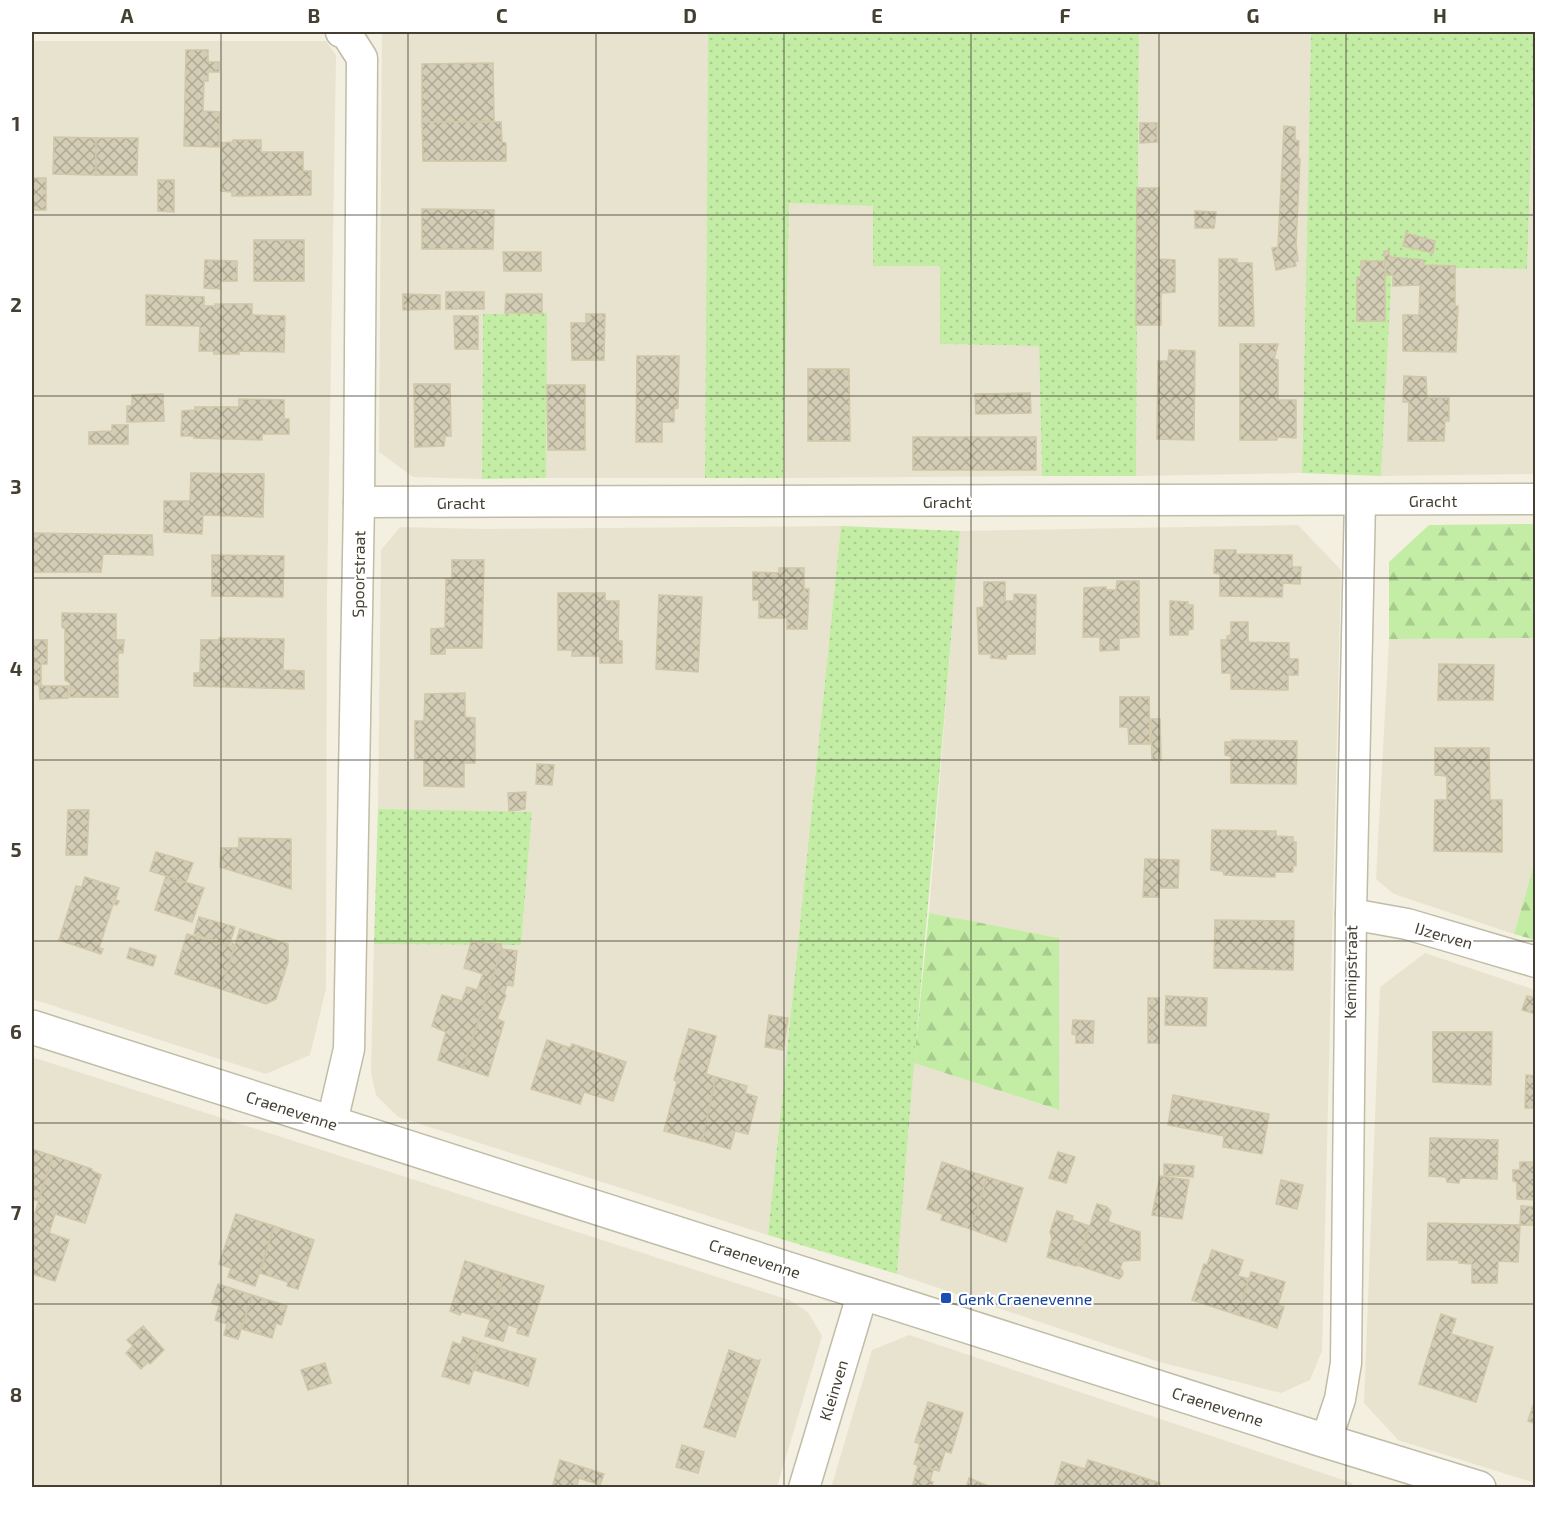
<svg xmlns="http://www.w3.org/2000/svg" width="1567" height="1519" font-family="'Exo 2',sans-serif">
	<defs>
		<pattern id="grass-dots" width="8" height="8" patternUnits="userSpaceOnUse" patternTransform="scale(1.5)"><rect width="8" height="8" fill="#c3eca5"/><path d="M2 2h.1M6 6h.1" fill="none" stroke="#a9cb8e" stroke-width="1.8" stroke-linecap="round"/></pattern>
		<pattern id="forest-firs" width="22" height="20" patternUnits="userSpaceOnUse" patternTransform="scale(1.5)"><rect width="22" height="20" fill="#c3eca5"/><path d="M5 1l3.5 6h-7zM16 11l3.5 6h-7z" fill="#a9cb8e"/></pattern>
		<pattern id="building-cross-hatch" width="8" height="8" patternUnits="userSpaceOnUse" patternTransform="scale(1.5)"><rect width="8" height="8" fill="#d4cdb6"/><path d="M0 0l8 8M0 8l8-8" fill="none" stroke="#aea895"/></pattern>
	</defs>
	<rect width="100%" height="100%" fill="#f3f0e1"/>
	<!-- residential -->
	<g fill="#e7e3cf">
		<path d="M382 32H708L705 478H546V313L483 314 482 479 413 477 379 452Z"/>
		<path d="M1139 32H1311L1302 473 1136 476Z"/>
		<path d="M1535 32V474L1381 476 1392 267 1527 269Z"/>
		<path d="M32 41H326L336 55 327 594 326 989 310 1055 266 1074 32 999Z"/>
		<path d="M788 203 873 206 940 266V344L1039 346 1042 476 783 478Z"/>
		<path d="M1298 525 1341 570 1322 1351 1310 1380 1281 1393 1156 1361 897 1274 914 1063 1058 1110 1059 938 929 913 960 531Z"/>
		<path d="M841 526 768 1235 398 1117 376 1095 371 1073 374 944 521 945 532 813 378 809 381 550 400 527 485 529Z"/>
		<path d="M1535 638V861L1514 934 1394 894 1376 879 1389 639Z"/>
		<path d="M1425 953 1535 990V1483L1398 1440 1364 1403 1380 987Z"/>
		<path d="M32 1057 789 1300 808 1312 822 1336 777 1487H32Z"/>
		<path d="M909 1335 1352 1483 1354 1487 831 1488 872 1350Z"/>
	</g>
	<!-- grass -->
	<g fill="url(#grass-dots)">
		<path d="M708 32H1139L1136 476H1042L1039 346 940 344V266H873V206L789 203 783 478H705Z"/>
		<path d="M1311 32H1535L1527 269 1392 267 1381 476 1302 473Z"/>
		<path d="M547 313 546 478 482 479 483 314Z"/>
		<path d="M841 526 960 531C940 779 916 1026 897 1274L768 1235Z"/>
		<path d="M378 809 532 812 521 945 374 944Z"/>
	</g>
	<!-- forest -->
	<g fill="url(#forest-firs)">
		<path d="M1535 524V638L1389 639V562L1429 525Z"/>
		<path d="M1535 861V940L1514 934Z"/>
		<path d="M929 913 1059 938V1110L914 1063Z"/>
	</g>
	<!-- building -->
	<g fill="url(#building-cross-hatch)" stroke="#d1c6a8" stroke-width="1.5">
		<path d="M186 50H208V62H219V72H208V81H204L203 111 220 112 219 147 184 146Z"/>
		<path d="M493 63 494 121 422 122V64Z"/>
		<path d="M422 122H501L502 142 506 143V161H423Z"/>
		<path d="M1140 123H1157V142L1140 143Z"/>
		<path d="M1284 126 1295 127V140L1299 141 1298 158 1300 159 1296 244 1298 261H1295L1296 266 1276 270 1272 248 1278 247Z"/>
		<path d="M54 137 96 138V175L53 174Z"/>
		<path d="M96 138H138L137 175H96Z"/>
		<path d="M233 140H261V152H303V171H311V195L232 196V192L221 191V143L233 142Z"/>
		<rect x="32" y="178" width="14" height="32"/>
		<path d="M158 180H174V212L158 211Z"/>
		<path d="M1137 188H1159L1158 259 1175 260V292L1161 293V325H1136Z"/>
		<path d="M422 209 494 210 493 249H422Z"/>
		<path d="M1195 211 1216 212 1214 228H1195Z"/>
		<path d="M1406 233 1435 241 1433 253 1403 246Z"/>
		<rect x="254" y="240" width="50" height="41"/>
		<path d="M1384 251H1389L1390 257 1423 260 1424 265 1455 266V306H1458L1456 352 1403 351V315H1419L1420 285 1393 286V275H1386Z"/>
		<path d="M503 252H541V271H504Z"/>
		<path d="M1219 259H1237V263H1252L1254 326H1219Z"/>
		<path d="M205 260 237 261V281H220V289L204 288Z"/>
		<path d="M1361 261H1385V321H1357V277H1361Z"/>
		<rect x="446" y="292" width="38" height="17"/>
		<path d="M403 294 440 295V309L403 310Z"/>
		<path d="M506 294H542V313H505Z"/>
		<path d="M146 295 204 297V306H215V304H252V315L285 316 284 352 239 351V354H214L213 351H199L200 326 146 325Z"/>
		<path d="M586 314H605L604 360H572L571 323H586Z"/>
		<path d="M454 316H478V349H455Z"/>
		<path d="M1240 344H1278L1274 359 1278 360V400H1296V438L1277 437V440H1240Z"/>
		<path d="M1169 350 1195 351 1194 440 1157 439 1158 361H1168Z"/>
		<path d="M637 356H679L678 408 674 409V422H662V442H636Z"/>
		<path d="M808 369H849L850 441H808Z"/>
		<path d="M1404 376 1426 377 1427 398H1449V421H1445L1444 441H1408L1409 402H1403Z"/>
		<path d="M414 384H450L451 436H445L444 446 415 447Z"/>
		<path d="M547 385H585V450H548Z"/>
		<path d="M1030 393 1031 413 976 414 975 394Z"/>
		<path d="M163 394 164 421 127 422V406H132V395Z"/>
		<path d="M239 399 284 400V419H289V434H262V440L194 438V436H181L182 411 195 410V407H239Z"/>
		<path d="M112 425H128V444H89V432L112 431Z"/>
		<rect x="913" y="437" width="123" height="33"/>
		<path d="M191 473 264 474 263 517 203 515 202 534 164 532V501H190Z"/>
		<path d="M32 533 152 535 153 555 103 554 101 572H32Z"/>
		<path d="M1215 550H1236V554L1292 555V567H1301L1300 584 1283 583 1282 597 1220 596V574L1214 573Z"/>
		<path d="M212 555 284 556 283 597 212 596Z"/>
		<path d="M452 560H484L482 648H445V654H431V629L445 628 446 579H452Z"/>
		<path d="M779 568H804V589H809L807 629H787V618H759V600H753V572L779 573Z"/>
		<path d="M1117 581H1139V637L1119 638V650L1100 651V637H1083L1084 588 1106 587V590H1116Z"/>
		<path d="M984 582H1005V601H1014V594L1036 595 1035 654H1007L1006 659 991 658V654H979L977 608 984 607Z"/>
		<path d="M558 593H605V601H619L618 641H622V663H600V656H572V650H558Z"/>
		<path d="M659 595 702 597 698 672 656 669Z"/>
		<path d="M1170 601 1188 602V605H1193V629L1188 630V635H1170Z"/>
		<path d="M62 613 116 614V640H124L123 653H118V697H70V683L65 680V629L62 627Z"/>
		<path d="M1231 622H1248V642L1289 643V659H1298V675H1288V690L1231 689V673H1222L1221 640H1227V636L1231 635Z"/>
		<path d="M219 638 284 639 283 670 304 671V689L194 686V673H200L201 640H219Z"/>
		<path d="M32 640H47V664H41V686H68V698L40 699 39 685H32Z"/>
		<path d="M1439 664 1494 665 1493 700H1438Z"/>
		<path d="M465 693V717L475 718V763H464V787L424 786V759H415V721H424L425 694Z"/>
		<path d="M1120 697H1149L1150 744H1129L1128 727H1120Z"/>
		<path d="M1151 719H1160L1161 760H1152Z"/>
		<path d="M1232 740 1297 741 1296 784 1231 783V756L1225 755V742H1231Z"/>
		<path d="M1435 748H1489L1490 800H1502V852L1434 851 1435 800H1447V776L1435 775Z"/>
		<path d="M537 764 554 765 552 785 536 784Z"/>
		<path d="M526 792 525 809 509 811 508 793Z"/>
		<path d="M68 810H89L87 855H66Z"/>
		<path d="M1212 830 1276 831V836L1293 837V842H1296V866L1293 865V872H1275V877L1224 875 1223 871 1211 870Z"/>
		<path d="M239 838 291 839V889L220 867 221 848H239Z"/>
		<path d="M156 852 193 863 186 882 150 871Z"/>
		<path d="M1145 859 1179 860 1178 888H1159V897H1143Z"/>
		<path d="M166 876 204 888 192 922 155 910Z"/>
		<path d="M85 877 119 888 115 900 119 901 117 905 113 904 99 948 103 949 101 954 59 940 76 886 82 887Z"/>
		<path d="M199 917 235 927 229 945 194 934Z"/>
		<path d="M1215 920 1294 921 1293 970 1214 968Z"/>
		<path d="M240 929 288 944V962L276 999 266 1004 221 989Z"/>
		<path d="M187 934 231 947 232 943 235 945 221 989 175 974Z"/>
		<path d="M471 942 501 944 502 949 463 1068 438 1060 446 1032 432 1026 442 995 462 1001 467 987 477 990 483 974 464 968Z"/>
		<path d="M130 948 156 956 153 966 127 958Z"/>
		<path d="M502 949 517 951 513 986 507 985 504 994 506 995 497 1019 504 1022 488 1076 463 1068Z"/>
		<path d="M1166 996 1207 998 1206 1026 1165 1025Z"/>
		<path d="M1527 996 1536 998V1014L1522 1010Z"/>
		<rect x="1148" y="998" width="11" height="45"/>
		<path d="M769 1015 788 1018 783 1050 765 1047Z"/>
		<path d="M1073 1020 1094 1021 1093 1043H1076V1035L1072 1034Z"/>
		<path d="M689 1029 716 1036 706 1074 716 1077 702 1141 664 1131 677 1082 674 1080Z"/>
		<path d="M1433 1032H1492L1491 1085 1433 1082Z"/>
		<path d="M547 1040 570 1048 572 1044 626 1062 613 1101 584 1092 580 1104 531 1089Z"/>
		<path d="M1526 1075 1536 1076V1108H1525Z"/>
		<path d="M716 1077 747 1086 745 1093 757 1097 748 1134 735 1131 730 1149 702 1141Z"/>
		<path d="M1173 1095 1269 1114 1262 1154 1223 1147 1224 1136 1168 1125Z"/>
		<path d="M1430 1138 1498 1140 1497 1179 1460 1178 1459 1183 1447 1182 1446 1177 1429 1176Z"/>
		<path d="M32 1149 53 1156 38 1201 32 1199Z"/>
		<path d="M1058 1152 1075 1157 1066 1183 1049 1178Z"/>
		<path d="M53 1156 92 1169V1171L101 1175 85 1223 55 1214 49 1233 69 1240 55 1281 32 1274V1222Z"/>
		<path d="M942 1162 987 1177 971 1229 941 1220 943 1214 927 1209Z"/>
		<path d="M1520 1162H1536V1200L1517 1199V1182L1513 1181V1170H1520Z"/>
		<path d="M1164 1164 1194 1166 1193 1177 1164 1175Z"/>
		<path d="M1160 1176 1189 1180 1182 1219 1152 1215Z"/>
		<path d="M987 1177 1023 1188 1006 1242 971 1229Z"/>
		<path d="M1281 1180 1303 1185 1297 1209 1276 1204Z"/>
		<path d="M1097 1204 1107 1207 1111 1212 1108 1222 1140 1232V1260L1123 1261 1120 1268 1123 1272 1122 1276 1119 1279 1077 1265Z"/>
		<path d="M1521 1206 1536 1207V1225H1520Z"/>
		<path d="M1057 1211 1073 1216 1072 1220 1089 1226 1076 1266 1047 1257 1052 1238 1050 1232Z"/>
		<path d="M236 1214 274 1226 255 1286 228 1277 231 1268 219 1264Z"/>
		<path d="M1428 1223 1520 1225 1518 1262 1498 1261 1497 1283H1472V1264L1459 1263V1260H1427Z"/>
		<path d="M274 1226 314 1240 298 1289 287 1286 288 1282 260 1273Z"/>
		<path d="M1212 1250 1243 1260 1238 1276 1249 1279 1238 1315 1192 1300 1204 1264 1207 1265Z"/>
		<path d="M465 1261 505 1274 490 1319 462 1312 460 1315 450 1311Z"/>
		<path d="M1251 1272 1285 1282 1278 1305 1284 1307 1277 1328 1238 1315Z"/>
		<path d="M505 1274 544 1286 528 1336 517 1333 518 1328 508 1325 503 1341 485 1336Z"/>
		<path d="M218 1284 252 1295 238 1339 224 1335 227 1324 215 1320 219 1306 212 1303Z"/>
		<path d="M252 1295 287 1306 281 1325 276 1323 272 1338 242 1329Z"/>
		<path d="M1441 1314 1456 1319 1451 1334 1493 1347 1476 1402 1419 1384Z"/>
		<path d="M143 1326 164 1350 150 1364 148 1362 141 1369 126 1353 133 1346 127 1340Z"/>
		<path d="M463 1337 482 1343 469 1384 442 1376 453 1342 461 1345Z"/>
		<path d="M482 1343 536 1359 528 1386 474 1370Z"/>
		<path d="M729 1350 758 1361 760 1360 748 1398 741 1396V1398L747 1400 735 1437 704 1427Z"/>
		<path d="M325 1363 331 1383 308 1390 301 1370Z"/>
		<path d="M1536 1396V1424L1528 1421Z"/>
		<path d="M928 1402 963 1413 951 1453 945 1451 939 1471 914 1464 920 1444 915 1442Z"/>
		<path d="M682 1445 704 1452 698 1473 676 1467Z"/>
		<path d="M560 1460 604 1474 600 1485 579 1478 576 1488H552Z"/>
		<path d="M1088 1460 1123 1471 1118 1488H1054L1062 1462 1085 1469Z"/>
		<path d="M918 1466 933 1470 930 1481 933 1482 931 1488H912Z"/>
		<path d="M1123 1471 1160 1483 1159 1488H1118Z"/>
		<path d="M969 1478 993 1488H966Z"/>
	</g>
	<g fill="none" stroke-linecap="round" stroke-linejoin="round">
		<!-- minor casing -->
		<g stroke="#c1bca6" stroke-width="33">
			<g id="minor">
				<path d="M359 502 1536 499"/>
				<path d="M1351 914 1407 924 1536 962"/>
				<path d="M332 1122 349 1049 359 502 362 58 346 33 341 32"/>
				<path d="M1326 1441 1340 1399 1346 1363 1351 914 1360 500"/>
				<path d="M804 1488 863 1292"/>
			</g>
		</g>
		<!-- tertiary casing -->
		<g stroke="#c1bca6" stroke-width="36">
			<path id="tertiary" d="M32 1027 1326 1441 1479 1488"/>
		</g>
		<!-- minor -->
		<use href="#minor" stroke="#fff" stroke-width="30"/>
		<!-- tertiary -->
		<use href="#tertiary" stroke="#fff" stroke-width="33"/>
	</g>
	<!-- grid -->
	<path fill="none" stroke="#443f32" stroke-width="1.5" stroke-opacity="0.55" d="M221 32V1488M408 32V1488M596 32V1488M784 32V1488M971 32V1488M1159 32V1488M1346 32V1488M32 215H1536M32 396H1536M32 578H1536M32 760H1536M32 941H1536M32 1123H1536M32 1304H1536"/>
	<!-- markers -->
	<rect fill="#1a4fb4" stroke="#fff" stroke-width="2" x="940" y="1292" width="12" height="12" rx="3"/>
	<g text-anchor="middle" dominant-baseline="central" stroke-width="4.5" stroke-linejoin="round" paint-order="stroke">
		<!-- street labels -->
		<g font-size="16" fill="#443f32" stroke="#fff">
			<text x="1433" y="500">Gracht</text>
			<text x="947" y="501">Gracht</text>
			<text x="461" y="502">Gracht</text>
			<text transform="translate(358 574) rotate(-89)">Spoorstraat</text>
			<text transform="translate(1444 935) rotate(16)">IJzerven</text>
			<text transform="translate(1350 972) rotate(-89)">Kennipstraat</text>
			<text transform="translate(292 1110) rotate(18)">Craenevenne</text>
			<text transform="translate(755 1258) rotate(18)">Craenevenne</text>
			<text transform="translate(833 1390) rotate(-73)">Kleinven</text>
			<text transform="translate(1218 1406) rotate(18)">Craenevenne</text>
		</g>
		<!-- transit labels -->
		<g font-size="16" fill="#164399" stroke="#fff" text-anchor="start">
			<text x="958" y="1298">Genk Craenevenne</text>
		</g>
	</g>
	<!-- border -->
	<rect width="1567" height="1519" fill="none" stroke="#ffffff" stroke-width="66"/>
	<rect x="33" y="33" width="1501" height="1453" fill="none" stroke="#443f32" stroke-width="2"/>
	<g font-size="20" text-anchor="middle" font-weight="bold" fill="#443f32">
		<text x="127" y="23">A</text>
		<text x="314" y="23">B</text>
		<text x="502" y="23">C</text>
		<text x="690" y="23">D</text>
		<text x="877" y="23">E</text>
		<text x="1065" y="23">F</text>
		<text x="1253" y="23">G</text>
		<text x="1440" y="23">H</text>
		<text x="16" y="131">1</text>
		<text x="16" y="312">2</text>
		<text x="16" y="494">3</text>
		<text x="16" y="676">4</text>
		<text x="16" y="857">5</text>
		<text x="16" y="1039">6</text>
		<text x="16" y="1220">7</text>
		<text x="16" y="1402">8</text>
	</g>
</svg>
